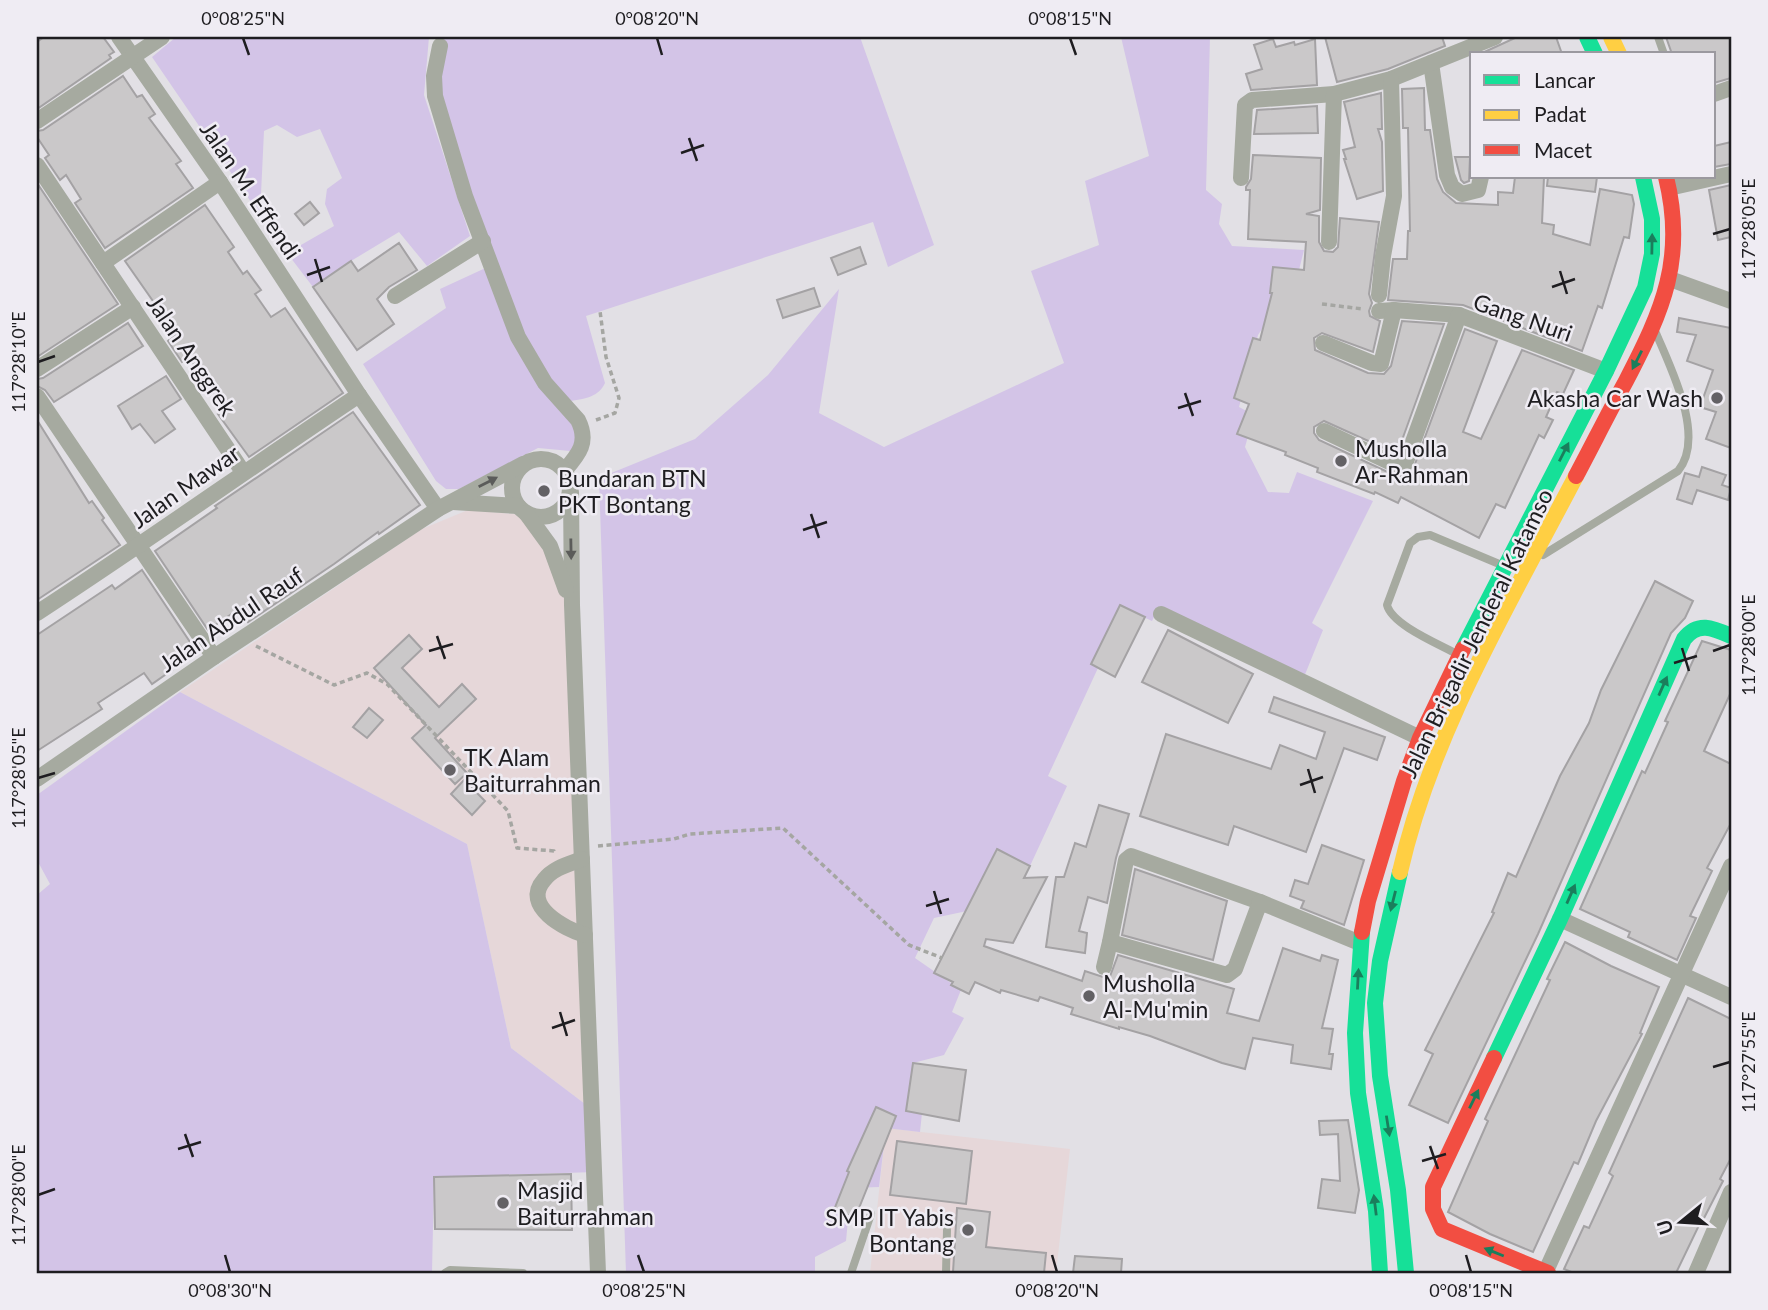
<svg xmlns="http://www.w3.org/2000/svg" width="1768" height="1310" font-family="Lato,sans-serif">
	<rect width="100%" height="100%" fill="#e2e0e5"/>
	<!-- education -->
	<g fill="#e6d7d9">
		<path d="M468 510 514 514 537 527 559 568 564 599 589 1107 511 1048 467 844 180 692 422 529Z"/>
		<path d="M886 1128 1070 1149 1056 1273H870Z"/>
	</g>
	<!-- green -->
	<g fill="#d3c4e7">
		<path d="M176 37H429L424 95 470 236 427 266 399 232 351 261 313 287 287 253 334 226 325 204 327 189 342 178 320 129 297 137 277 125 264 131 260 215 152 57Z"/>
		<path d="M442 37H860L934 245 888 267 873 222 586 316 605 383C598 399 580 399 565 402L578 420 581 452 538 448 459 489H446L436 481 363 364 446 308 440 289 492 265 435 96Z"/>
		<path d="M1121 37H1210L1206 190 1222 204 1219 224 1232 246 1304 250 1298 274 1258 335 1239 407 1254 415 1245 447 1268 492 1289 493 1297 472 1373 501 1312 623 1323 630 1304 677 1159 607 1152 621 1120 606 1091 664 1098 668 1048 776 1067 786 1030 866 996 849 967 911 934 918 915 958 961 990 952 1012 964 1018 944 1055 913 1063 906 1111 922 1113 920 1132 886 1128 879 1187 851 1188 846 1241 815 1257V1273H626L599 478 695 439 768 375 839 289 819 413 884 447 1064 363 1031 271 1099 245 1085 181 1149 156Z"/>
		<path d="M180 692 467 844 511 1048 589 1107 595 1172 434 1177 432 1273H37V895L50 884 37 860V795Z"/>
	</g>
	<!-- building -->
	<g fill="#cac8c9" stroke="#a4a2a4" stroke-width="2">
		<path d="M44 37H103L114 52 109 55 111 58 37 109V42Z"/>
		<path d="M1325 37H1442L1445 46 1388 69 1337 82Z"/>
		<path d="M1517 37H1556L1562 54H1480Z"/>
		<path d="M1666 37H1731V78L1714 83V54H1672Z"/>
		<path d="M1273 39 1276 47 1294 42 1295 45 1315 39 1317 85 1251 90 1246 74 1262 69 1254 45Z"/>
		<path d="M123 76 137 97 142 95 155 114 149 118 181 161 176 164 193 188 105 248 75 203 81 199 66 175 60 180 45 158 49 155 37 137V131L43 130Z"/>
		<path d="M1424 88 1425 130H1430L1437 179 1443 192 1456 203 1498 205V192L1513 193 1515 177H1544L1542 223 1554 225 1553 234 1590 245 1600 189 1632 195 1634 204 1629 238 1624 237 1602 308 1598 306 1582 351 1463 305 1388 300 1393 259H1407L1408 231H1410L1408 128H1403L1402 89Z"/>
		<path d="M1381 93 1382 129H1378L1382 142 1383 191 1357 199 1344 159H1346L1343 150 1355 147 1344 102Z"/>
		<path d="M1317 106 1318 133 1254 134 1257 110Z"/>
		<path d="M1731 142V164L1714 167V146Z"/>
		<path d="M1253 155 1321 158 1320 210 1306 214 1319 216V242L1324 251 1333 252 1338 247 1340 218 1379 222 1369 294 1372 303 1369 311 1370 316 1380 321 1373 352 1322 333 1314 338 1315 350 1368 373 1384 374 1391 366 1402 321 1444 324 1397 454 1324 421 1314 427V433L1319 440 1394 475 1401 476 1412 472 1465 329 1497 341 1463 432 1481 439 1522 350 1574 370 1563 394 1557 392 1546 417 1553 420 1544 438 1539 435 1505 508 1496 504 1479 538 1401 497 1398 503 1375 492 1374 494 1317 472 1318 468 1285 455 1286 452 1237 434 1249 404 1234 398 1253 338 1260 340 1272 293H1270L1273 267 1304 270 1306 242 1248 239 1250 190H1246V187L1251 179Z"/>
		<path d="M1455 157H1470L1469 181 1464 183 1461 180Z"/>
		<path d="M1548 177H1597L1595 192 1547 186Z"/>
		<path d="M37 183 118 304 37 357Z"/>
		<path d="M1731 185V237L1718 240 1709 190Z"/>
		<path d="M310 202 319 213 304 225 295 214Z"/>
		<path d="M205 205 234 247 228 252 243 274 247 271 261 290 255 294 271 317 285 308 343 393 249 457 218 414 225 410 211 390 189 358 182 362 168 341 175 335 169 324 125 261Z"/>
		<path d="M399 243 417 270 389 287 377 299 394 324 357 350 313 287 351 261 358 271Z"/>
		<path d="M860 247 866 264 838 275 831 258Z"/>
		<path d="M814 288 820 306 783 318 777 300Z"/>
		<path d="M1679 318 1731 328V448L1706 439 1716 412 1700 407 1713 370 1687 361 1696 335 1677 332Z"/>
		<path d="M128 323 143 346 54 402 45 390 37 386V379L43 378Z"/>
		<path d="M166 376 181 399 162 411 175 429 155 443 140 424 132 429 118 406Z"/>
		<path d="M353 412 420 505 379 534 378 532 334 564 248 622 239 609 208 630 155 551 217 508 215 506Z"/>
		<path d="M37 420 89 503 92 501 104 518 102 520 120 545 37 600Z"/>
		<path d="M1702 467 1726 475 1722 485 1731 488 1728 500 1697 490 1692 504 1677 499 1685 473 1699 477Z"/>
		<path d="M142 570 194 648 169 666 172 670 152 684 144 673 98 703 102 709 37 751V635L112 585 115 589Z"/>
		<path d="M1655 581 1693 601 1685 618 1671 633 1538 934 1448 1123 1409 1105 1433 1054 1425 1050 1494 913 1492 912 1508 873 1516 877 1560 776 1589 723 1601 690Z"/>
		<path d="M1120 605 1145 617 1115 677 1091 664Z"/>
		<path d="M1168 630 1253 674 1228 723 1142 682Z"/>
		<path d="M409 635 422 649 402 668 439 707 462 684 476 699 435 738 467 773 455 784 412 738 426 725 374 668Z"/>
		<path d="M1702 641 1731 650V692L1704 751 1731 764V823L1707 868 1712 871 1690 916 1696 918 1677 960 1628 937 1630 932 1580 909 1642 771 1645 773 1668 722 1665 721Z"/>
		<path d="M1274 697 1385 737 1377 760 1344 748 1306 852 1234 826 1228 845 1140 816 1166 734 1271 769 1280 745 1316 759 1325 732 1269 712Z"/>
		<path d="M369 708 383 720 367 738 353 727Z"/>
		<path d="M464 780 485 801 472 815 451 794Z"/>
		<path d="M1099 805 1129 814 1116 858 1107 903 1088 897 1079 931 1087 933 1085 953 1046 947 1056 877H1064L1075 843 1086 847Z"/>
		<path d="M1322 845 1364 860 1344 925 1301 908 1304 901 1290 896 1295 880 1308 884Z"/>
		<path d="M997 849 1030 866 1024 878 1047 877 1013 943 986 939 984 946 1082 981 1085 971 1109 979 1118 955 1234 989 1227 1013 1259 1021 1283 948 1320 961 1322 955 1338 960 1322 1028 1333 1029 1329 1054H1333L1331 1069 1291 1063 1293 1045 1253 1038 1245 1069 1222 1063 1150 1036 1119 1027V1029L1071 1014 1073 1008 1040 997 1038 1001 1001 990 1000 993 975 982 969 994 951 985 953 982 934 973Z"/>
		<path d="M1135 869 1227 901 1213 960 1122 935Z"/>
		<path d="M1565 942 1611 966 1659 987 1640 1033 1642 1034 1596 1121 1578 1164 1574 1162 1533 1252 1490 1234 1448 1212 1488 1121 1485 1119 1550 980 1547 979Z"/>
		<path d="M1688 998 1731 1019V1158L1720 1179 1723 1181 1703 1220 1702 1219 1676 1273H1574L1564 1269 1584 1226 1589 1228 1613 1176 1609 1173Z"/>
		<path d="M913 1063 966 1070 959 1121 906 1111Z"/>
		<path d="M876 1107 896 1116 855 1218 834 1210 849 1172 847 1171Z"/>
		<path d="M1348 1120 1359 1190 1355 1213 1318 1208 1322 1179 1340 1181 1338 1134 1320 1135 1319 1121Z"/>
		<path d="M897 1141 972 1151 966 1204 890 1195Z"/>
		<path d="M571 1174 572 1230 435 1229 434 1177Z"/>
		<path d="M957 1208 990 1212 986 1247 1046 1253 1044 1273 953 1272Z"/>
		<path d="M1075 1256 1122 1259 1121 1273H1073Z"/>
	</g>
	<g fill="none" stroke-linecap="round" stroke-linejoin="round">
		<!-- path -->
		<g stroke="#a5a6a2" stroke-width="3.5" stroke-dasharray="5 3.5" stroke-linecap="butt">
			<path d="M1322 304 1363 309"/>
			<path d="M596 420 615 413 619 398 606 357 600 311"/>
			<path d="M256 646 334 685 367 673 387 684 508 811 517 848 554 851 555 854"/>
			<path d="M598 846 674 839 690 834 783 828 909 945 942 958"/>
		</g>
		<!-- lane -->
		<g stroke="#a6aaa0" stroke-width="8">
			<path d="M1658 37 1664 54"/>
			<path d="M1543 555 1678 471C1706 437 1671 369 1656 333"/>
			<path d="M1457 654C1439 644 1392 625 1387 605L1410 543 1418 537 1430 535 1504 566"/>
			<path d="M445 1273 450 1270 523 1273"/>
			<path d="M851 1273 871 1214"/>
			<path d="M946 1273 947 1230"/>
		</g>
		<!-- street -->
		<g stroke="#a6aaa0" stroke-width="16">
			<path d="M119 37 220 182 359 395 438 509"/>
			<path d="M440 46 434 76 435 96 465 196 518 337 545 383 578 420C589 442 579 454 565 470"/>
			<path d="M1431 63 1447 175 1452 187 1462 194 1478 190 1481 177"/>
			<path d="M1714 94 1731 88"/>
			<path d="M37 121 162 37"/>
			<path d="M37 165 243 472"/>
			<path d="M1241 178 1245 105 1252 100 1334 94 1391 79 1495 37"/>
			<path d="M1669 188 1731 174"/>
			<path d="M1329 242 1334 94"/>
			<path d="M103 263 220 182"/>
			<path d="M1670 279 1731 301"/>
			<path d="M1379 295 1383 256 1394 196 1391 79"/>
			<path d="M395 296 483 241"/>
			<path d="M1379 311 1394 310 1459 315"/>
			<path d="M1323 343 1372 363 1381 364 1394 310"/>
			<path d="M37 369 133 307"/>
			<path d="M37 396 214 657"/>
			<path d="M1324 431 1398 466 1405 464 1459 315 1606 371"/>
			<circle cx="541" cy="488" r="29"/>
			<path d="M571 492 572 605 598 1273"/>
			<path d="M453 502 518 506"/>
			<path d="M526 513 550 546 566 590"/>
			<path d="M37 613C146 542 251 467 359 395"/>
			<path d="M1161 614 1420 738"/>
			<path d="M37 779 214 657 438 509 523 464"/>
			<path d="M582 859C569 864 553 868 544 880 521 906 565 929 585 935"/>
			<path d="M1560 919 1731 997"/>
			<path d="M1110 942 1126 860 1131 856 1260 902"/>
			<path d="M1104 967 1110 942 1227 975 1235 969 1260 902 1360 943"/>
			<path d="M1545 1273 1731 866"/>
			<path d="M1696 1273 1731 1192"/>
		</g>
		<!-- fast -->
		<g stroke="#16e098" stroke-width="16">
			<path d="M1587 37 1595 54"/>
			<path d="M1463 649 1606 371 1645 288 1652 254V219L1643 177"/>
			<path d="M1400 872 1380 961 1375 1003 1380 1076 1398 1190 1406 1273"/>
			<path d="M1362 932 1355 1033 1358 1093 1376 1211 1380 1273"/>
			<path d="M1494 1058 1560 919 1684 639C1698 621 1713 628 1731 636"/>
		</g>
		<!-- slow -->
		<g stroke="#ffcf43" stroke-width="16">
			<path d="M1611 37 1619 54"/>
			<path d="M1400 872C1432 731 1510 603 1576 476"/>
		</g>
		<!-- jam -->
		<g stroke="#f24e42" stroke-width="16">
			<path d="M1576 476C1593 444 1609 412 1626 381 1663 310 1686 258 1666 177"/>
			<path d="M1362 932 1368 901 1404 781 1420 738 1463 649"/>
			<path d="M1494 1058 1433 1187V1209L1442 1229 1548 1273"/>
		</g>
	</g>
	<!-- one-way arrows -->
	<defs><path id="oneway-solid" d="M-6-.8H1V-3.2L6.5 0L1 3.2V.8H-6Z" transform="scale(1.75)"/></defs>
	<g fill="#1a7e5c">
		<use href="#oneway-solid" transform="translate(1652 244) rotate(-89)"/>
		<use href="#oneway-solid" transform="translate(1637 360) rotate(117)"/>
		<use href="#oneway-solid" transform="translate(1564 452) rotate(-63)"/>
		<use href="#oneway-solid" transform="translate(1663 686) rotate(-66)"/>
		<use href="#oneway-solid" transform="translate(1571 894) rotate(-66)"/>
		<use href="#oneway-solid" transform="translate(1393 901) rotate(104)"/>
		<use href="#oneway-solid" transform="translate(1358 979) rotate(-87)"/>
		<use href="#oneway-solid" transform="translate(1474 1099) rotate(-64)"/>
		<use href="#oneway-solid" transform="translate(1388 1126) rotate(81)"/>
		<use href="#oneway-solid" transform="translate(1375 1205) rotate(-97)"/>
		<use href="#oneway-solid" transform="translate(1494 1252) rotate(-158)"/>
	</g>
	<g fill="#5b5c5a">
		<use href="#oneway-solid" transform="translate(488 482) rotate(-27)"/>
		<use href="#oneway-solid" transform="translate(571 549) rotate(89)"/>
	</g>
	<!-- ticks -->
	<path fill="none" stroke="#1e1d20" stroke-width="2.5" d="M243 38 249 55M657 38 662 55M1070 38 1076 55M689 138 697 161M681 153 704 145M1713 234 1730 229M315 259 322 282M1560 271 1567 294M307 275 330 267M1552 287 1575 279M38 362 55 356M1185 393 1193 416M1178 408 1201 401M811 514 819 538M803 530 827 522M437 636 445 659M1682 648 1689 671M429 651 453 644M1713 651 1730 645M1674 663 1697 656M1308 769 1315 793M38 778 55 773M1300 785 1323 777M934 891 941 914M926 906 949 899M560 1012 567 1036M552 1028 575 1020M1713 1067 1730 1062M185 1134 193 1157M1430 1146 1438 1169M178 1149 201 1142M1422 1161 1446 1154M38 1195 55 1189M225 1255 230 1272M638 1255 644 1272M1052 1255 1057 1272M1466 1255 1471 1272"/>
	<!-- markers -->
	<g fill="#636165" stroke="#efecf3" stroke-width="2.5">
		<circle cx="1717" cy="398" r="7"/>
		<circle cx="1341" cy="461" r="7"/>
		<circle cx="544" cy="491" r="7"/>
		<circle cx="450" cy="770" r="7"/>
		<circle cx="1089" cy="996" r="7"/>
		<circle cx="503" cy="1203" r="7"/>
		<circle cx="968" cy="1230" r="7"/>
	</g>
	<g text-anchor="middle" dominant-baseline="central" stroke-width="5" stroke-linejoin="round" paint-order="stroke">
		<!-- street labels -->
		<g font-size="23" fill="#1e1d20" stroke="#efecf3">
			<text transform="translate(251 190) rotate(56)">Jalan M. Effendi</text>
			<text transform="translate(1523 317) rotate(19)">Gang Nuri</text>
			<text transform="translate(192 355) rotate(56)">Jalan Anggrek</text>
			<text transform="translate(185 486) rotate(-35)">Jalan Mawar</text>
			<text transform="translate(231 619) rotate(-34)">Jalan Abdul Rauf</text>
			<text transform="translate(1476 633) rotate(-64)">Jalan Brigadir Jenderal Katamso</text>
		</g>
		<!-- poi labels -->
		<g font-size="23" fill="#1e1d20" stroke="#efecf3" text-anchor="start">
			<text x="1703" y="398" text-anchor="end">Akasha Car Wash</text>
			<text x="1355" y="448">Musholla<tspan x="1355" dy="26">Ar-Rahman</tspan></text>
			<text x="558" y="478">Bundaran BTN<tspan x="558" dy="26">PKT Bontang</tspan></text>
			<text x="464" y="757">TK Alam<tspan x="464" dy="26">Baiturrahman</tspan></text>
			<text x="1103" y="983">Musholla<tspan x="1103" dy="26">Al-Mu'min</tspan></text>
			<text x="517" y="1190">Masjid<tspan x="517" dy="26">Baiturrahman</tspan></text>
			<text x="954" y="1217" text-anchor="end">SMP IT Yabis<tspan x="954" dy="26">Bontang</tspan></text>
		</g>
	</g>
	<!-- border -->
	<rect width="1768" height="1310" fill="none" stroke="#efecf3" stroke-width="77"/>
	<!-- legend -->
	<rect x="1470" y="52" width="245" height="126" fill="#efecf3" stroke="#9b999f" stroke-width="2"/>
	<rect x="1484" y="75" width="35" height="10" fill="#16e098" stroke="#9b999f" stroke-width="2"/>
	<text x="1534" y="88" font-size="21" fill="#1e1d20">Lancar</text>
	<rect x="1484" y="110" width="35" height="10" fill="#ffcf43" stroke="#9b999f" stroke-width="2"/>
	<text x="1534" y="122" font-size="21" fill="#1e1d20">Padat</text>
	<rect x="1484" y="145" width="35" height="10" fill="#f24e42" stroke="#9b999f" stroke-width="2"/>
	<text x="1534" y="158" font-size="21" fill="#1e1d20">Macet</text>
	<!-- north arrow -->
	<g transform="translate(1681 1222) rotate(252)" stroke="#efecf3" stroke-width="5" paint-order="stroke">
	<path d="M0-5L12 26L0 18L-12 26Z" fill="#1e1d20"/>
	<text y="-10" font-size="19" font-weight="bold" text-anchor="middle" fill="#1e1d20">U</text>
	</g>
	<rect x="38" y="38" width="1692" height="1234" fill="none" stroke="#1e1d20" stroke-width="2.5"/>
	<g font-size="18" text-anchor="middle" fill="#1e1d20">
		<text x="243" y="25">0°08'25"N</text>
		<text x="657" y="25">0°08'20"N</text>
		<text x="1070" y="25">0°08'15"N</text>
		<text transform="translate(1749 229) rotate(-90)" y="6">117°28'05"E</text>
		<text transform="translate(19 362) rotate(-90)" y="6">117°28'10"E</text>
		<text transform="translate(1749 645) rotate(-90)" y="6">117°28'00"E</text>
		<text transform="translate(19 778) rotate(-90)" y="6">117°28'05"E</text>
		<text transform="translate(1749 1062) rotate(-90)" y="6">117°27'55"E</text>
		<text transform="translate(19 1195) rotate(-90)" y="6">117°28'00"E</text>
		<text x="230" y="1297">0°08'30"N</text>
		<text x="644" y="1297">0°08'25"N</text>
		<text x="1057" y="1297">0°08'20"N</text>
		<text x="1471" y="1297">0°08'15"N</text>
	</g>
</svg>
